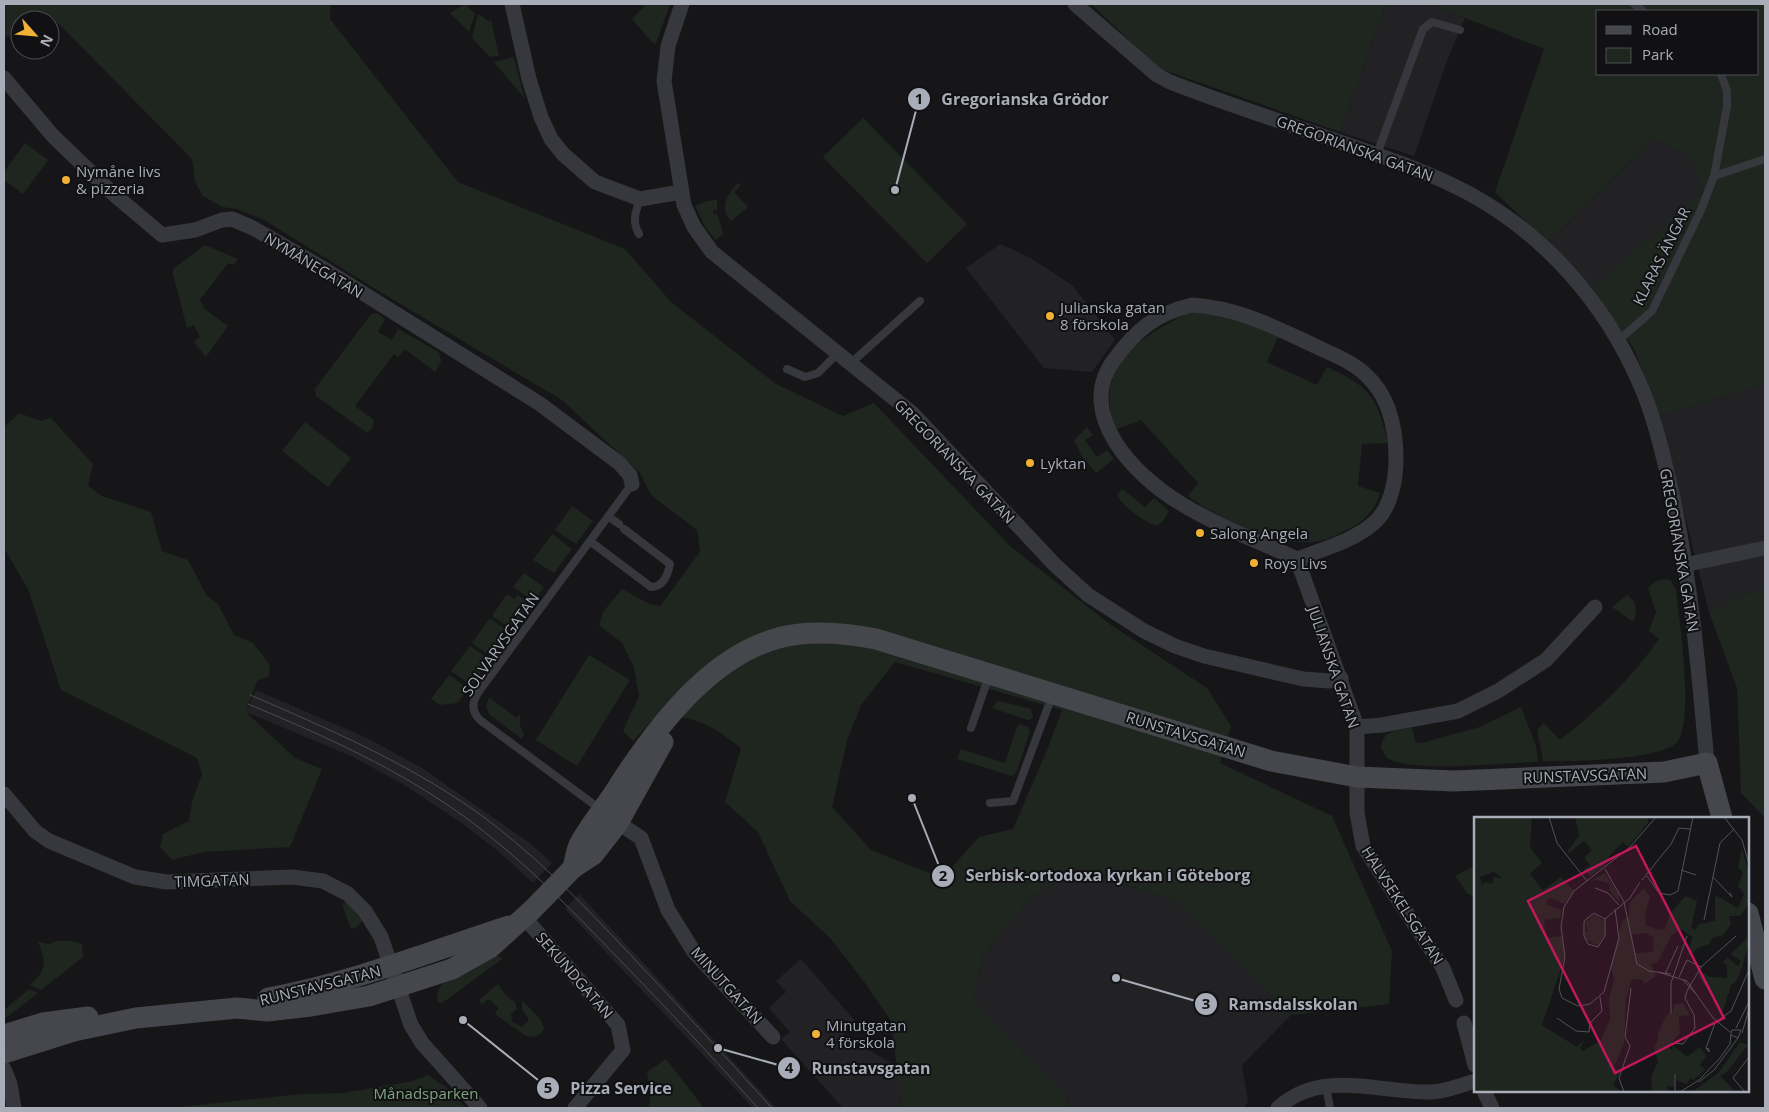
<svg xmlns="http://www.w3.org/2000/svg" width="1769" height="1112" font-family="'Open Sans',sans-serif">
	<rect width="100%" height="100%" fill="#161618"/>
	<!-- built -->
	<g fill="#222225">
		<path d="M1386 4H1430L1465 18 1447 61 1414 156 1340 132Z"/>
		<path d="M1653 139 1692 159 1703 192 1592 288 1548 243Z"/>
		<path d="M1000 244 1029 257 1072 285 1105 327 1115 340 1092 372 1044 368 966 268Z"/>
		<path d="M1765 384V589L1739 596 1709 612 1660 416Z"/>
		<path d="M256 690 367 738 422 768 531 844 552 863 533 883 499 852 463 824 406 786 353 757 246 712Z"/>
		<path d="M1082 870 1176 901 1291 1015 1242 1065 1248 1102 1244 1108H1065L1068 1098 973 1001 983 955 1032 896Z"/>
		<path d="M579 894 662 983 776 1108H753L565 909Z"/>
		<path d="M801 959 855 1021 843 1036 853 1048H865L904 1070 900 1098 907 1108H843L781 1039 790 1032 769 1008 786 992 776 981Z"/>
	</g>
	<!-- green -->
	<g fill="#1e261f" fill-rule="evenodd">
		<path d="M4 4H330V19L458 182 625 249 671 302 776 384 843 416 874 403 1010 546 1111 625 1207 688 1231 726 1220 763 1332 816 1392 951 1389 1004 1291 1015 1176 901 1082 870 1032 896 983 955 973 1001 1068 1098 1065 1108H902L891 1021 865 983 831 939 790 901 758 832 725 802 741 748C707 722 700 719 658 714L633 741 623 731 639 696 634 668 622 643 599 625 603 612 622 589 650 604 660 606 700 552 697 530 651 495 640 473 562 400 382 293 264 220 237 209 222 207 203 196 195 182 192 159 51 16 42 20H20V31L4 38ZM895 662 1062 710 1047 750 1013 829 979 837 942 878 871 850 832 807 847 741 861 705Z"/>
		<path d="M465 4 475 14 469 32 450 13Z"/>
		<path d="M647 4H670L656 44 651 41 632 19Z"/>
		<path d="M1091 4H1386L1340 132 1158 68Z"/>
		<path d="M1430 4H1765V384L1660 416 1634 349 1592 288 1703 192 1692 159 1653 139 1548 243 1495 192 1544 49ZM1598 11H1758V74H1598Z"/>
		<path d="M478 14 488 21 491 20 499 56 490 57 472 38Z"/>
		<path d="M514 57 524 96V98L494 62Z"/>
		<path d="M863 118 967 224 927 263 823 157Z"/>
		<path d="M25 143 48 160 23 194 4 180V172Z"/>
		<path d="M738 183 741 185 734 192 748 207 731 221C719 207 727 195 738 183Z"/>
		<path d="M717 200V210H713V214L718 215 723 234 716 240 705 227 695 206 707 201Z"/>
		<path d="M205 245 238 259 233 265 228 263 199 301 204 305 202 307 228 326 206 357 194 342 200 337 194 325 187 328 173 274V269Z"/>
		<path d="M1193 310 1243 322 1278 337 1267 362 1317 385 1327 367C1370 387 1377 396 1388 443L1362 444 1358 486 1380 493C1374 513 1361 524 1342 532 1336 535 1330 538 1324 540 1284 551 1219 520 1188 496L1198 483 1141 420 1115 430C1093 361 1141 338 1193 310Z"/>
		<path d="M377 313 385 319 378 332 392 340 398 329 439 352 441 362 435 372 405 349 398 357 394 354 355 406 374 420 373 427 367 433 316 396 315 389 371 314Z"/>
		<path d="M19 413 41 421 51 418 93 464 88 486 102 496 151 512 162 551 188 560 207 596 218 604 234 635 253 643 270 665 269 676 257 681 246 712 295 758 322 769 290 847 204 852 172 860 160 847 163 834 189 821 192 802 202 774 197 758 61 690 28 589 4 548V427Z"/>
		<path d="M305 422 351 458 328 487 282 451Z"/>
		<path d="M1087 427 1093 435 1085 440 1097 457 1107 450 1114 459 1096 473 1081 455 1074 440Z"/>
		<path d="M1122 489 1145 507 1154 498 1169 511 1163 521 1157 526C1143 522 1124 507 1117 495Z"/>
		<path d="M572 506 593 521 576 544 555 530Z"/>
		<path d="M552 534 572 549 554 573 533 560Z"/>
		<path d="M524 573 544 587 534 601 513 587Z"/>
		<path d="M1666 579 1671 581 1676 590C1679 619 1695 721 1677 742 1662 760 1568 762 1543 761L1537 730 1544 723 1560 740C1598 710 1631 679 1659 639L1649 631 1656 612 1648 588 1656 581Z"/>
		<path d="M1765 589V818L1741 793 1737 688 1709 612 1739 596Z"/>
		<path d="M507 594 514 599 518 595 531 605 513 630 492 616Z"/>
		<path d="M1627 595C1637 601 1638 612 1633 622L1612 607Z"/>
		<path d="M490 618 510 633 492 657 472 643Z"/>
		<path d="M470 646 490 660 471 685 451 671Z"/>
		<path d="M589 655 630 680 577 766 536 740Z"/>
		<path d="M449 675 468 688 458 703 440 705 431 699Z"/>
		<path d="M489 697 516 718 520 714V725L524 735 522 739 490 715 486 707Z"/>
		<path d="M1000 701 1031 709 1033 718 1028 720 992 708 996 702Z"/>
		<path d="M1521 707 1536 746 1538 761 1535 762C1504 763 1410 773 1387 758L1381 748C1382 731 1398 729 1412 728L1416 743H1421L1480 727Z"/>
		<path d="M1020 724 1028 727 1030 731 1017 771 1012 776 957 759 961 749 1005 763 1017 727Z"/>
		<path d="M1472 867H1475V897L1467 893 1455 876Z"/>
		<path d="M346 902 362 917 363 921 354 929 350 927 342 904Z"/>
		<path d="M56 941H72L82 944 83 957 41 990 29 985C46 973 47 962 38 942L49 944Z"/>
		<path d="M496 954 502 959 442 1003 437 1002 438 991 442 984Z"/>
		<path d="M498 984 507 996 515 1002 517 1009 511 1014 512 1022 522 1027 528 1021V1018L522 1010V1000L541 1020 544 1028C540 1036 535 1038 526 1036L495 1014 498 1008 489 999 482 1004 480 1002V999Z"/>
		<path d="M29 989 38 993 7 1017 4 1018V1010Z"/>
		<path d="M666 1059 704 1108H649L651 1092 647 1072Z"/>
		<path d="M428 1075 446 1087 466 1108H171L301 1094 343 1093 413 1081Z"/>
	</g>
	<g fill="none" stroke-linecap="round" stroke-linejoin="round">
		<!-- lane -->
		<g stroke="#37383d" stroke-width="8">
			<path d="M1634 4 1643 11"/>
			<path d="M1377 154 1423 29 1432 22 1460 30"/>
			<path d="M1714 176 1765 159"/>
			<path d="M639 234C632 221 635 213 640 199"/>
			<path d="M1619 340 1652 311 1701 210 1714 176 1727 107V91L1721 74"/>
			<path d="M851 363 920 301"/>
			<path d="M787 369 805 377 818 373 838 353"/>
			<path d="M609 517 619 524"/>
			<path d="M591 542 651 587C663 587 668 574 670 564L624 529"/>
			<path d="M971 728 989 676"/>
			<path d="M990 803 1013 801 1052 696"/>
			<path d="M600 809 480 720C464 704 481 690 491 675L632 484"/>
			<path d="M1326 1086 1330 1108"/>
		</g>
		<!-- street -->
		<g stroke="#37383d" stroke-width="15">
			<path d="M512 4 529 79 541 117 551 139 563 154 595 182 640 199 681 192"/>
			<path d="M682 4 668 46 664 81 684 205 694 227 712 252 912 413 1055 565 1088 595 1144 631 1175 646 1204 656 1303 679 1330 681 1341 678"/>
			<path d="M1075 4 1157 75 1170 82C1229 105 1289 124 1349 145 1390 159 1431 173 1470 194 1545 235 1605 303 1639 382 1655 417 1663 456 1672 493 1691 582 1699 672 1707 763"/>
			<path d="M4 78 53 136 110 191 162 235 195 230 222 220 232 219 253 228 326 270 540 404 619 463 630 475 632 484"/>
			<path d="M1192 305C1238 308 1272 326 1313 345 1331 354 1352 361 1366 375 1389 396 1396 429 1396 459 1396 480 1391 507 1375 522 1354 541 1323 549 1297 559 1258 541 1217 526 1180 503 1135 476 1074 414 1114 360 1136 330 1155 314 1192 305Z"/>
			<path d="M1297 559 1357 727V813L1363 846 1443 968 1456 1000"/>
			<path d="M1684 565 1765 548"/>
			<path d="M1357 727 1382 725 1458 711 1498 691 1546 660 1595 607"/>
			<path d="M4 794 35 831 49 841 135 877 167 882 292 877 323 881 348 894 365 911 381 937 411 1025 422 1043 480 1108"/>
			<path d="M611 818 641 838 668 910 694 952 773 1037"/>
			<path d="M524 917 618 1025 623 1050 575 1108"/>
			<path d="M1464 1023 1475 1065"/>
			<path d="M4 1069 10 1084 14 1108"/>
			<path d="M1484 1091 1492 1108"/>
			<path d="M1278 1108C1321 1068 1379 1093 1430 1092 1445 1092 1461 1085 1475 1081"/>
		</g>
		<!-- secondary -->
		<g stroke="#45474d" stroke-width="21">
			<path d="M573 868C575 860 576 852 579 845 586 830 609 802 619 785 659 723 720 642 800 634 826 631 851 634 876 639L1271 761 1357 777 1454 781 1664 772 1707 763 1722 818"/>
			<path d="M573 868 593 855 618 823 663 742"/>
			<path d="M1748 913 1765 979"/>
			<path d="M268 998C351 983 429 952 509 926"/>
			<path d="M4 1035 43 1023 88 1017"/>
			<path d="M4 1053 74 1031 136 1018 237 1008 267 1011 311 1006 369 996 452 969 491 947 532 910"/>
		</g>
		<!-- tram -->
		<g stroke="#4a4c52" stroke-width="1">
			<path d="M250 695C327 728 405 762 474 810 530 850 577 898 624 948 674 1001 723 1054 772 1108"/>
			<path d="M248 704C325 736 401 770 469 820 524 861 571 909 619 959 666 1008 713 1057 758 1108"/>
		</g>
		<!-- secondary-bridge -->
		<path stroke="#45474d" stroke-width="21" d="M532 910 573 868"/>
	</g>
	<!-- markers -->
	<g fill="#f2b134" stroke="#111113" stroke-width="2">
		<circle cx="66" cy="180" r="5"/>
		<circle cx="1050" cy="316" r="5"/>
		<circle cx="1030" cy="463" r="5"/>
		<circle cx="1200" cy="533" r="5"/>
		<circle cx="1254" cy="563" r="5"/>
		<circle cx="816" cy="1034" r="5"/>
	</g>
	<g text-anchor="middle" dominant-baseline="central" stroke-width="4" stroke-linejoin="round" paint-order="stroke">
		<!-- street labels -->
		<g font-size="15" fill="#a8adb8" stroke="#111113">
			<text transform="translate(1355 148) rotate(20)">GREGORIANSKA GATAN</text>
			<text transform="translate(1661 256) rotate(-63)">KLARAS ÄNGAR</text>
			<text transform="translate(314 265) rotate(31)">NYMÅNEGATAN</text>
			<text transform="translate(955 461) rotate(46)">GREGORIANSKA GATAN</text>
			<text transform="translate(1680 550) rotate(80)">GREGORIANSKA GATAN</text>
			<text transform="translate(500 644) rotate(-55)">SOLVARVSGATAN</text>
			<text transform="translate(1334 667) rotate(71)">JULIANSKA GATAN</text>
			<text transform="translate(1186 734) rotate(17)">RUNSTAVSGATAN</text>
			<text transform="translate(1585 775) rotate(-2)">RUNSTAVSGATAN</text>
			<text transform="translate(212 880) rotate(-2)">TIMGATAN</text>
			<text transform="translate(1403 905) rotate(57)">HALVSEKELSGATAN</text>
			<text transform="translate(575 975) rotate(49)">SEKUNDGATAN</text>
			<text transform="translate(320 985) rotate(-14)">RUNSTAVSGATAN</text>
			<text transform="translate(727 985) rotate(48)">MINUTGATAN</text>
		</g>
		<!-- poi labels -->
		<g font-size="15" fill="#a8adb8" stroke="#111113" text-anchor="start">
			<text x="76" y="171">Nymåne livs<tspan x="76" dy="17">&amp; pizzeria</tspan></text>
			<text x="1060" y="307">Julianska gatan<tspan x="1060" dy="17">8 förskola</tspan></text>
			<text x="1040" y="463">Lyktan</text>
			<text x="1210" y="533">Salong Angela</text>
			<text x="1264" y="563">Roys Livs</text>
			<text x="826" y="1025">Minutgatan<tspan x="826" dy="17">4 förskola</tspan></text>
		</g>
		<!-- park labels -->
		<g font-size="15" fill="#7fa381" stroke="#111113">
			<text x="426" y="1093">Månadsparken</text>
		</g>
	</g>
	<!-- overview -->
	<g transform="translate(1474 817)">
		<rect width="275" height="275" fill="#161618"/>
		<path d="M0 0H58L56 30 68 46 56 57 69 73 87 60 100 74 90 87 76 81 73 84V88L88 93 86 101 70 103 72 121 88 119 91 140 68 208 103 230 110 223 106 231 109 234 127 223 136 202 135 183 140 161 137 151 148 104 155 99V86L170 71 176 80 171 97 172 108 186 113 191 112 195 98 211 79 223 84 217 111 222 113 225 107 241 104V78L264 91 270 77 264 69 269 56 264 50 268 31 275 57V87L266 99H255L257 107 249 118 238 121 235 127 224 131 214 140 218 120 207 112 197 119 183 146 177 147 182 159 171 167 167 162H158L152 182 150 227 140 250 146 255 139 268 147 275H0ZM20 55 28 61 20 60 18 67 11 65 8 69 6 60ZM172 116 180 121 179 135 161 136 158 118ZM101 0H174V6L154 30 149 25 135 39 132 47 116 59 109 53 116 48 110 41 118 33 110 24 95 36 93 35 105 18ZM131 56 145 78V85L135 73 136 67 122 63 115 65ZM121 97 130 104 131 116 124 129 111 122V115H114L111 105ZM273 121 275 125 268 150 262 165 257 168 248 196 225 159 227 154 236 160 253 161V147L248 146 254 141 264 149 267 144 257 137ZM209 186 216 198 205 199 206 216 194 230 198 233 200 229 213 240 226 230 232 239 226 248 231 253 219 263 217 260 213 267 203 264 201 257 200 270 193 269 194 275H174L178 272 177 260 184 245 180 230 184 223V216L193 197H198L200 187ZM266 225 274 228 253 255 246 259 259 272 257 275H218L245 255Z" fill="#1e261f" fill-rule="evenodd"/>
		<path fill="none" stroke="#505258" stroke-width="1" d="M75 0 83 26 113 64M250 0 268 23 275 47M131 52 150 85 163 147 175 154 197 157M207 53 222 58M173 59 185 76 196 78 204 74 219 0M239 60 258 80 256 76M168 63 197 27 205 11 216 12M121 71 134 76 145 88M141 92 145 121 130 175 116 187 104 189 88 181 85 172 91 140 87 110 90 90 100 74 156 30 182 0M120 96 131 102V119L124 130 114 127 110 119V104ZM131 102 156 81 166 65M230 103 246 26 260 12M184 155 213 164 239 201 256 215M191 157 204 129M205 160 213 143 227 150M208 162 223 178M197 197V166L213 119M83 201 102 214 115 215 116 206 128 194 126 180M262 211 275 185M268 216 275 192M200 226 209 227 221 211 220 198 211 181 213 174 227 150 262 119M232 231 235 235V232L232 231 241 206 257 194 275 153M225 265 240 253 264 221M201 274V257M150 275 145 261 156 229 151 220 157 171M206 275 225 263 246 241 256 227 257 216 258 213H267L264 221 257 218M271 275 259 261 275 240"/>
		<path fill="#c2185b" fill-opacity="0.15" stroke="#c2185b" stroke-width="2.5" d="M162 29 250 201 141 256 54 84Z"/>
		<rect width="275" height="275" fill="none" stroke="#a8adb8" stroke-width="2.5"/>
	</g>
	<!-- callouts -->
	<path fill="none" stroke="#a8adb8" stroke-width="2" d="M895 190L919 99M912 798L943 876M1116 978L1206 1004M718 1048L789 1068M463 1020L548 1088"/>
	<g fill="#a8adb8" stroke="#111113" stroke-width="2">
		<circle cx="895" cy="190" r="5"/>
		<circle cx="912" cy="798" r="5"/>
		<circle cx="1116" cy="978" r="5"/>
		<circle cx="718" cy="1048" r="5"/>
		<circle cx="463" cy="1020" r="5"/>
		<circle cx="919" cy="99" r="12"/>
		<circle cx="943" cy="876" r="12"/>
		<circle cx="1206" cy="1004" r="12"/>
		<circle cx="789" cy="1068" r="12"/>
		<circle cx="548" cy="1088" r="12"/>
	</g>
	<g font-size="15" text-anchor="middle" font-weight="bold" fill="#111">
		<text x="919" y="104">1</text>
		<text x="943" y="881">2</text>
		<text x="1206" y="1009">3</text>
		<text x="789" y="1073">4</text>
		<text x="548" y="1093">5</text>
	</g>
	<g font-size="16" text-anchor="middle" font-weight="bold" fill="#a8adb8" stroke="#111113" stroke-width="4" stroke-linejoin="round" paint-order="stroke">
		<text x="1025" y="105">Gregorianska Grödor</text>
		<text x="1108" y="881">Serbisk-ortodoxa kyrkan i Göteborg</text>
		<text x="1293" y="1010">Ramsdalsskolan</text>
		<text x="871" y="1074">Runstavsgatan</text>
		<text x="621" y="1094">Pizza Service</text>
	</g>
	<!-- border -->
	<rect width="1769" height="1112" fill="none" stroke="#a8adb8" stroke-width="10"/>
	<!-- legend -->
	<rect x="1596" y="10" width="162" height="65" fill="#111113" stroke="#4d4f55"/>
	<rect x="1606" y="26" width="25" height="8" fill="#45474d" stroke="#4d4f55"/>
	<text x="1642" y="35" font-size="15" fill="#a8adb8">Road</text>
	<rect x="1606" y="48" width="25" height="15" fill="#1e261f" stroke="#4d4f55"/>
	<text x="1642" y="60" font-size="15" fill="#a8adb8">Park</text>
	<!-- north arrow -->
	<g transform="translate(35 35) rotate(117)"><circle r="24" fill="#111113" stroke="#4d4f55"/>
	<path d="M0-4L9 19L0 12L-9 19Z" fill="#f2b134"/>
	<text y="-8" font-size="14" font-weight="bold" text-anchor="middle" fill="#a8adb8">N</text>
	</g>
</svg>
